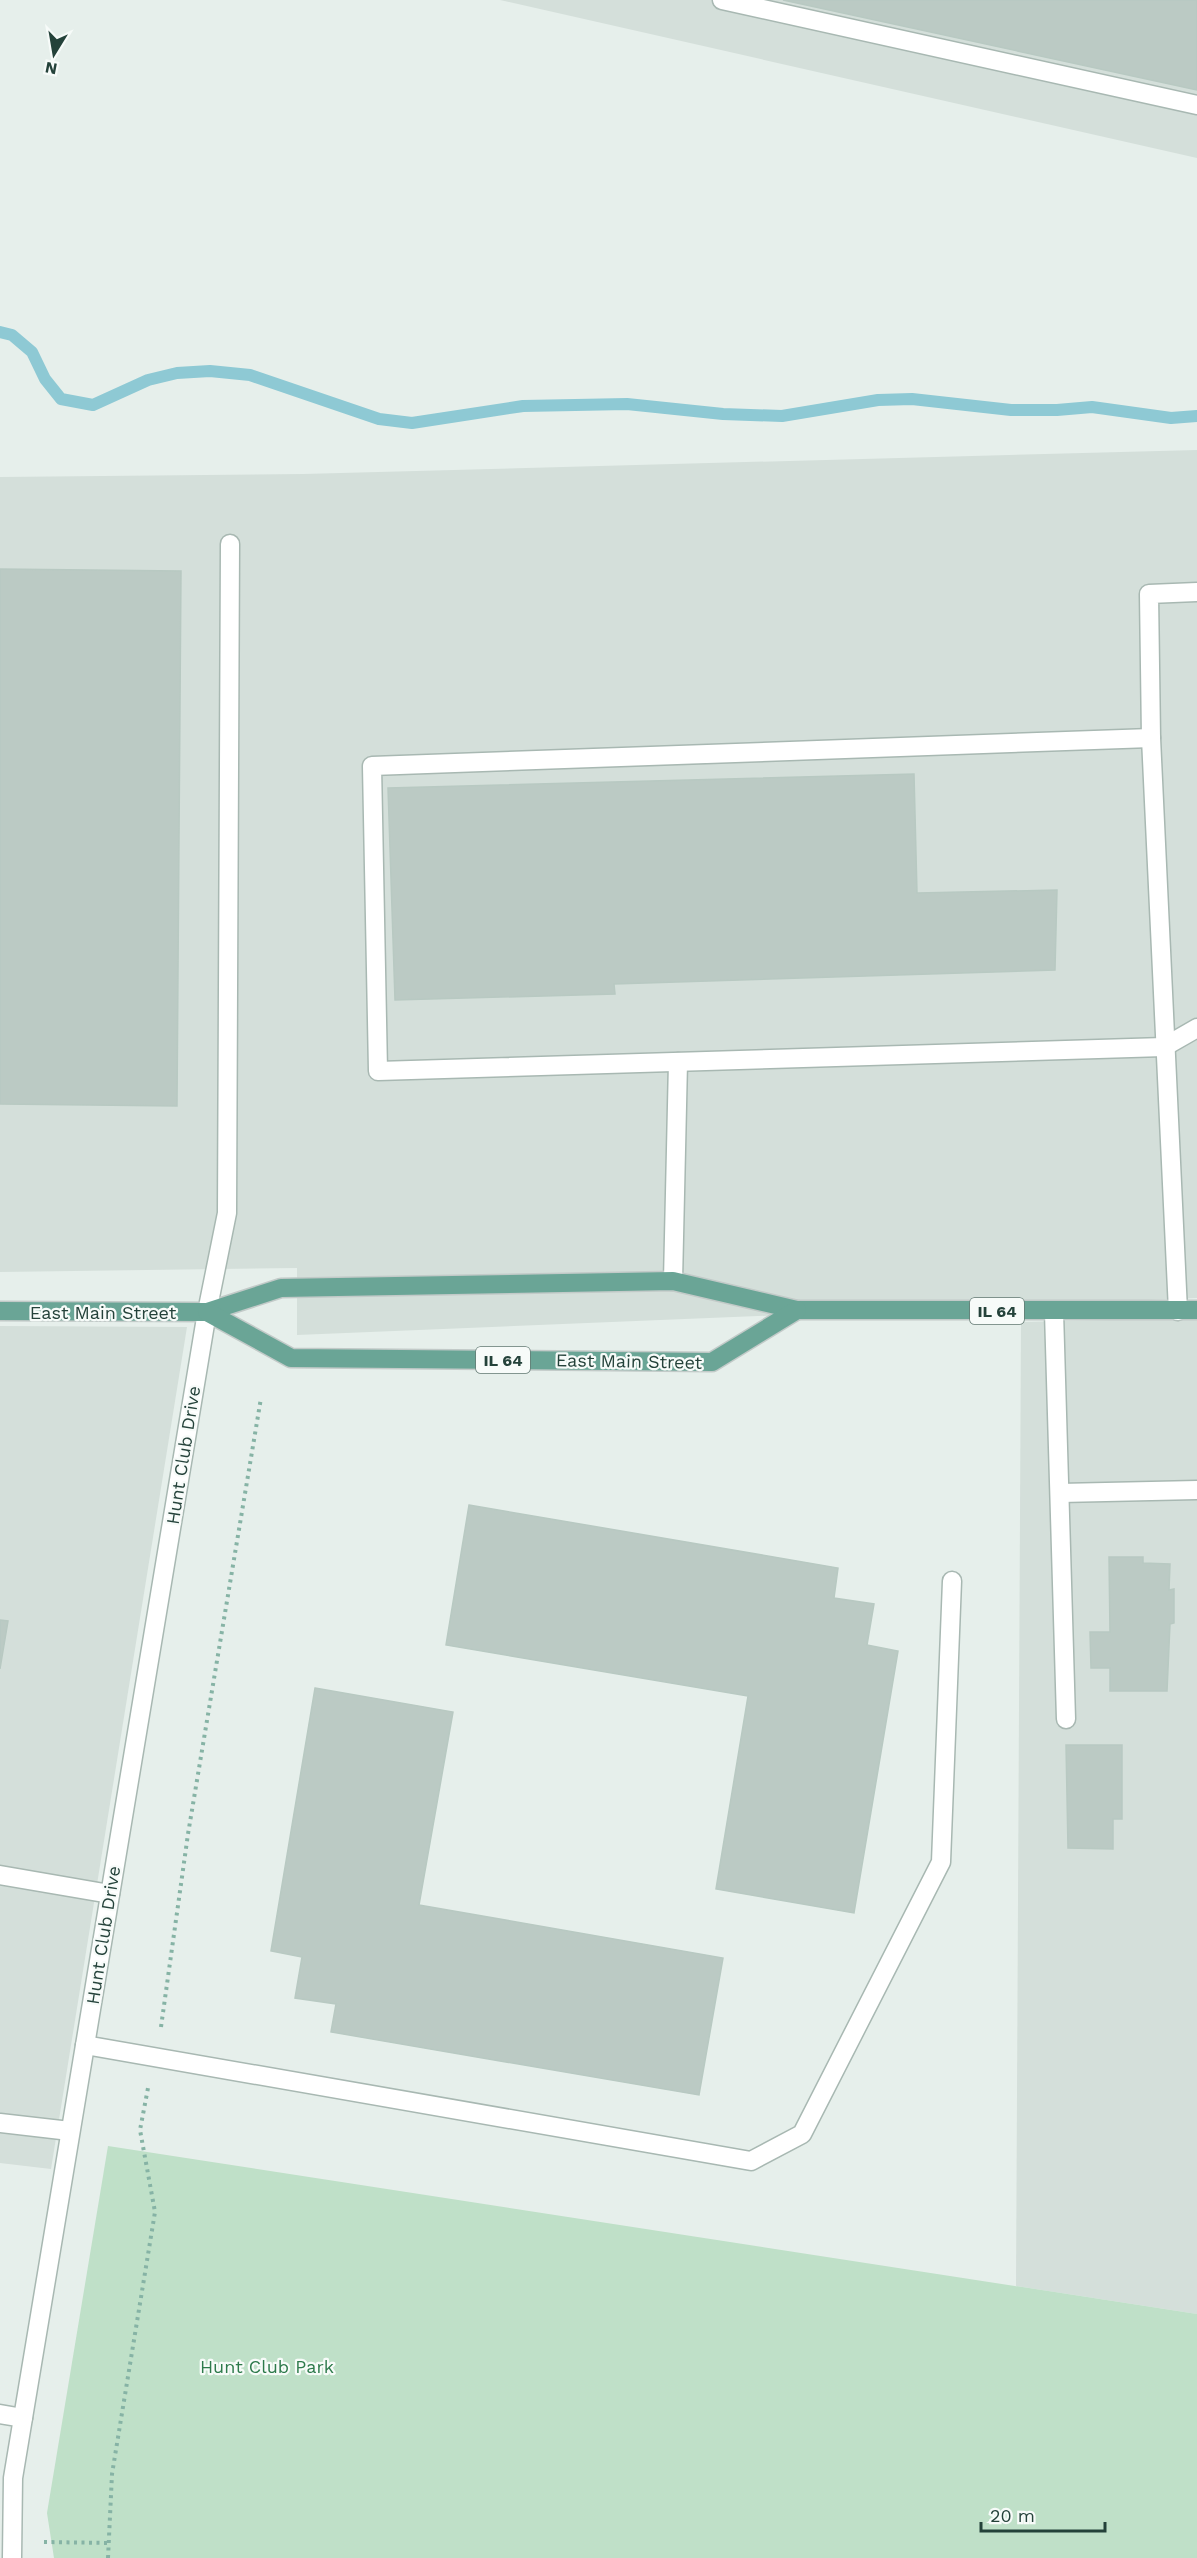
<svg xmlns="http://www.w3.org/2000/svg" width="1197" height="2558" font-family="'Work Sans',sans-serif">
	<rect width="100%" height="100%" fill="#e6efeb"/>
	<!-- built -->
	<g fill="#d4dfda">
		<path d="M500 0H1197V158Z"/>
		<path d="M1197 450V1298L297 1335V1268L0 1272V477L303 474Z"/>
		<path d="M1197 1318V2314L1016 2286 1021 1322Z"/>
		<path d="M0 1326 187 1327 51 2169 0 2163Z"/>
	</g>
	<!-- green -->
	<path fill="#bfe0c8" d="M108 2146 1197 2314V2558H54L47 2513Z"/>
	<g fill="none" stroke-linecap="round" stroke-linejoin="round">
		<!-- stream -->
		<path stroke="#8ec9d4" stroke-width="12" d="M0 332 12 335 32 352 45 379 61 399 93 405 148 380 177 373 210 371 250 375 379 419 412 423 523 406 627 404 723 414 782 416 878 400 912 399 1011 410H1057L1092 407 1171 418 1197 416"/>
	</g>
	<!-- building -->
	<g fill="#bbcac4" stroke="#b8c9c2" stroke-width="1.5">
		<path d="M783 0H1197V90Z"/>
		<path d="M0 569 181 571 177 1106 0 1104Z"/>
		<path d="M914 774 917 893 1057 890 1055 970 614 984 615 994 395 1000 388 788Z"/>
		<path d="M469 1505 838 1568 834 1598 874 1604 867 1645 898 1651 854 1913 716 1889 748 1696 446 1645Z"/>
		<path d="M1109 1557H1143V1563L1170 1564 1169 1590 1174 1589V1623L1170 1624 1167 1691H1110V1668H1091L1090 1632H1110Z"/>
		<path d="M0 1620 8 1621 0 1669Z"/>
		<path d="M315 1688 453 1712 419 1905 723 1958 699 2095 331 2032 336 2004 295 1998 302 1957 271 1951Z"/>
		<path d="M1066 1745H1122V1819H1113V1849L1068 1848Z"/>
	</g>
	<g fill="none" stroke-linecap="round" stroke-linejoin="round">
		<!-- service casing -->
		<g stroke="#a8b8b2" stroke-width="21">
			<g id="service">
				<path d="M722 0 1197 105"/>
				<path d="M1151 738 372 766 378 1071 1164 1047 1197 1028"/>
				<path d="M673 1281 678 1062"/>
				<path d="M1178 1311 1151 738 1149 594 1197 592"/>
				<path d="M207 1312 227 1213 230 544"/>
				<path d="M1054 1312 1066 1719"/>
				<path d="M1060 1493 1197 1490"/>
				<path d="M0 1875 110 1894"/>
				<path d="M85 2045 751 2161 802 2134 941 1862 952 1581"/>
				<path d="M0 2123 70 2131"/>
				<path d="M0 2414 23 2418"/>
			</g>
		</g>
		<!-- minor casing -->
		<g stroke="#a8b8b2" stroke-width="21">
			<path id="minor" d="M12 2558 13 2478 207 1312"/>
		</g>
		<!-- primary casing -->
		<g stroke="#c2cac8" stroke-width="21">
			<g id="primary">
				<path d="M0 1311 207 1312 281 1288 673 1281 797 1310H1197"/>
				<path d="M207 1312 291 1358 712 1362 797 1310"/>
			</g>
		</g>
		<!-- path -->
		<g stroke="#86b3a5" stroke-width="4" stroke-dasharray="3 4.5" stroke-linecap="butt">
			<path d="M161 2027 188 1834 261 1398"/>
			<path d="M44 2542 109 2543"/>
			<path d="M108 2558 112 2474 155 2212 140 2130 148 2088"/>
		</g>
		<!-- service -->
		<use href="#service" stroke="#fff" stroke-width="18"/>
		<!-- minor -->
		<use href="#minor" stroke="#fff" stroke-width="18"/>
		<!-- primary -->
		<use href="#primary" stroke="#6aa596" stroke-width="18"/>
	</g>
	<g text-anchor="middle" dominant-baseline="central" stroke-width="4.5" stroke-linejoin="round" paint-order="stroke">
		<!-- shield labels -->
		<g fill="#f7fbf9" stroke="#637a73" stroke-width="1.5">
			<rect x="970" y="1298" width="54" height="26" rx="4.5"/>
			<rect x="476" y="1347" width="54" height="26" rx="4.5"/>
		</g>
		<g font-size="16" font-weight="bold" fill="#24423a">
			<text x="997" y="1311">IL 64</text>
			<text x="503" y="1360">IL 64</text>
		</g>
		<!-- street labels -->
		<g font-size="18" fill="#24423a" stroke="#f7fbf9">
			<text x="103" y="1312">East Main Street</text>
			<text transform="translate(629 1361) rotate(1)">East Main Street</text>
			<text transform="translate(183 1455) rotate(-81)">Hunt Club Drive</text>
			<text transform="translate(103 1935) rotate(-81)">Hunt Club Drive</text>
		</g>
		<!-- park labels -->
		<g font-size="18" fill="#2d7a4b" stroke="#f7fbf9">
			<text x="267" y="2366">Hunt Club Park</text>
		</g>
	</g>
	<!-- north arrow -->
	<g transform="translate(54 54) rotate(191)" stroke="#f7fbf9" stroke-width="4.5" paint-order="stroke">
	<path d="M0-4.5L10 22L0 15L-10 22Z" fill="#24423a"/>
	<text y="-9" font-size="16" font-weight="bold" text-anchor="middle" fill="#24423a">N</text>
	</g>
	<!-- scale -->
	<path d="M981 2522v9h124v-9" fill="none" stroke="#24423a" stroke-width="3"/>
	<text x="990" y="2522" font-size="18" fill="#24423a" stroke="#f7fbf9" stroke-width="4.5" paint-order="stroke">20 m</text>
</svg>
